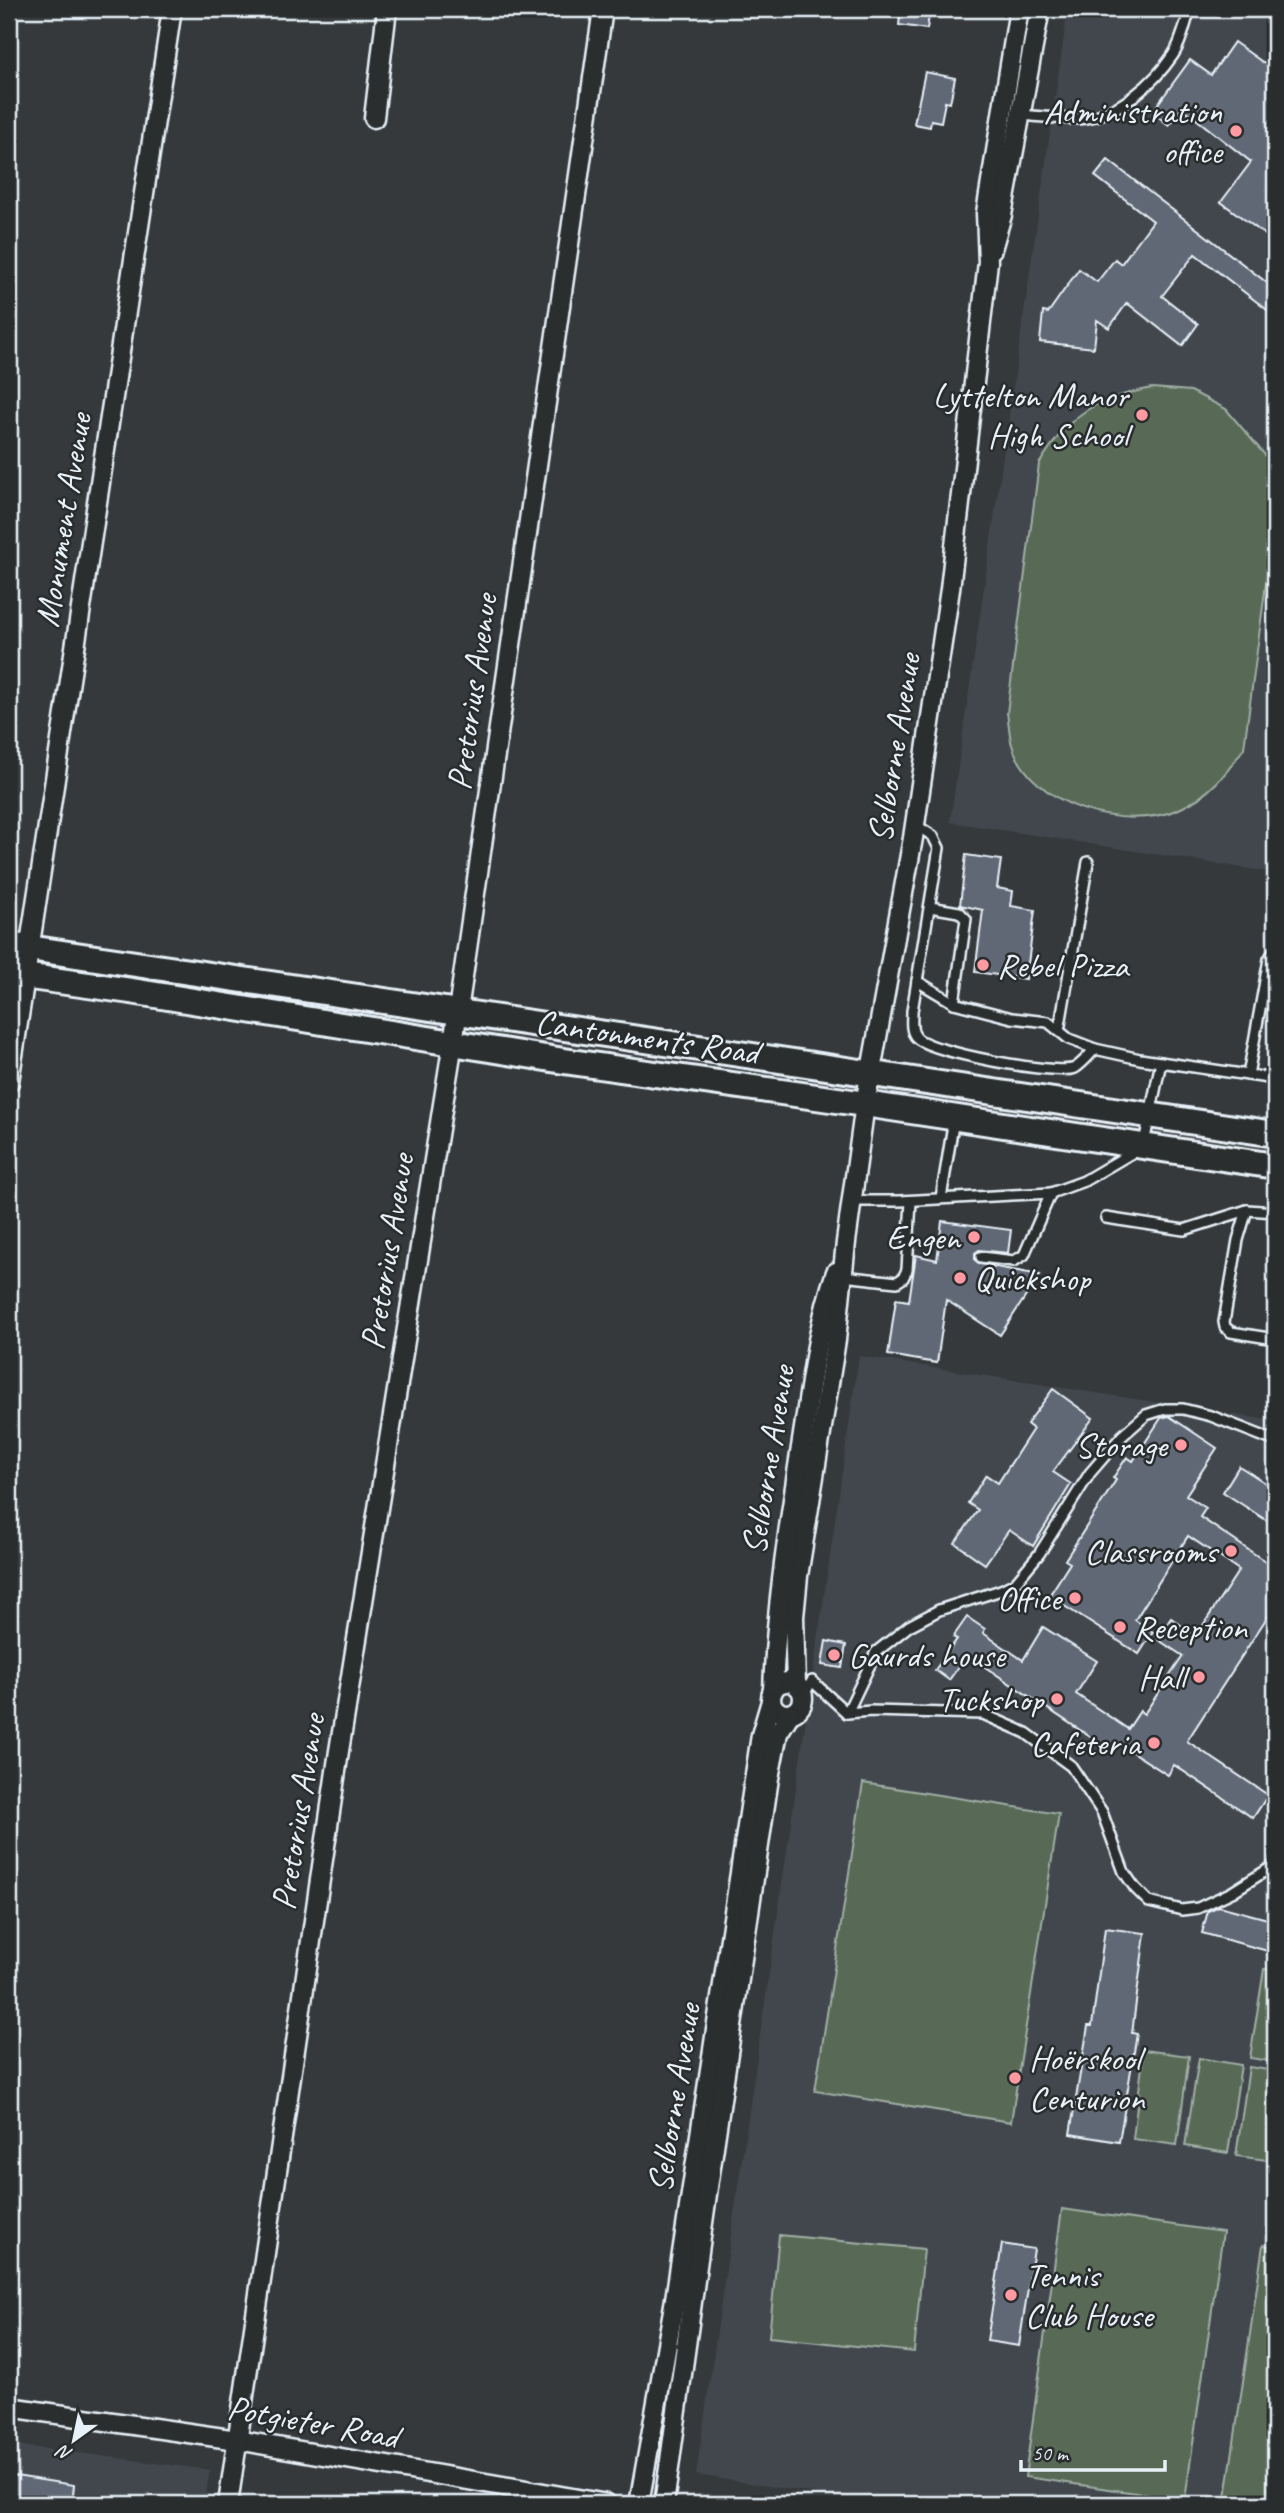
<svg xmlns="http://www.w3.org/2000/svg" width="1284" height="2513" font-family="Caveat,sans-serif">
	<rect width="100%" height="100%" fill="#35393c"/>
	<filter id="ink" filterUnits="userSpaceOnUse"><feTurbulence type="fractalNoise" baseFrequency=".0143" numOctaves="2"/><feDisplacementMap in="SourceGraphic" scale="14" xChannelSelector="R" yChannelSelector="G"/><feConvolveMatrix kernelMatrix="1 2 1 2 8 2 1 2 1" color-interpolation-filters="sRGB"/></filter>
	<g filter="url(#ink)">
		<!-- built -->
		<g fill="#42474d">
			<path d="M1068 9H1275V873L950 822Z"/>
			<path d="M859 1356 1275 1421V2504H884L696 2475Z"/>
			<path d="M9 2444 210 2470 204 2504H9Z"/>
		</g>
		<!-- green -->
		<g fill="#586b55" stroke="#a0aea6" stroke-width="2">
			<path d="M1152 388 1191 391 1226 409 1270 461 1275 489V516L1244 748C1227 773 1209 796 1179 809 1124 833 1031 806 1012 745 1009 735 1009 723 1007 713L1039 464C1072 412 1092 400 1152 388Z"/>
			<path d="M863 1783 1059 1814 1011 2122 815 2091Z"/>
			<path d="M1264 1969 1275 1971V2062L1250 2058Z"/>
			<path d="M1144 2050 1189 2056 1177 2145 1133 2139Z"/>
			<path d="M1199 2058 1241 2065 1228 2153 1185 2146Z"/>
			<path d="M1249 2067 1275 2071V2161L1236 2156Z"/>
			<path d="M1062 2209 1223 2232 1185 2500 1025 2477Z"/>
			<path d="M779 2235 924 2249 914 2352 769 2337Z"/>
			<path d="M1263 2245 1275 2247V2504H1225Z"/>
		</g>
		<!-- building -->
		<g fill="#606876" stroke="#e8f1f8" stroke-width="2">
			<path d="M901 9H930L927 29 899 25Z"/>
			<path d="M1234 42 1275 71V242L1221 202 1251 162 1182 108 1169 125 1152 112 1190 60 1211 75Z"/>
			<path d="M925 72 955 78 950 103 945 102 941 122 931 120 930 127 914 124Z"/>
			<path d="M1108 160 1275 289V316L1195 254 1162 296 1198 324 1182 346 1127 303 1109 328 1097 320 1094 348 1040 342 1043 312 1048 313 1079 269 1097 282 1115 259 1121 264 1153 221 1095 176Z"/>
			<path d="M966 855 1001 860 997 888 1013 891 1011 906 1035 910 1026 979 975 972 983 910 960 905Z"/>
			<path d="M942 1221 1011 1230 1008 1253 979 1250 975 1253V1260L980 1264 1040 1275 1000 1335 946 1300 937 1363 888 1355 896 1299 909 1301 916 1255 937 1260Z"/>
			<path d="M1053 1389 1093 1418 1053 1472 1071 1484 1033 1546 1009 1530 985 1564 955 1543 978 1510 968 1503 986 1475 998 1483 1033 1429 1027 1424Z"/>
			<path d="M1169 1416 1217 1448 1186 1495 1206 1508 1200 1517 1275 1568V1605L1187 1741 1268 1795 1253 1818 1174 1765 1168 1775 1118 1743 1113 1752 967 1655 949 1680 935 1670 957 1639 953 1637 967 1617 985 1629 983 1633 1023 1660 1043 1627 1097 1661 1076 1694 1128 1729 1140 1711 1144 1714 1183 1656 1157 1639 1171 1618 1196 1636 1239 1570 1188 1536 1135 1620 1153 1632 1139 1654 1049 1596 1070 1563 1065 1560 1116 1480 1113 1478 1127 1457 1133 1461 1161 1418Z"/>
			<path d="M1239 1466 1275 1489V1526L1223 1492Z"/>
			<path d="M826 1641 846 1645 842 1668 822 1665Z"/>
			<path d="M1219 1906 1275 1921V1953L1202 1933 1208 1911Z"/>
			<path d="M1105 1928 1145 1933 1132 2033 1137 2034 1119 2142 1070 2134 1088 2026H1092Z"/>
			<path d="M1002 2244 1034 2249 1019 2346 987 2341Z"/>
			<path d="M9 2475 74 2485 72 2504H9Z"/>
		</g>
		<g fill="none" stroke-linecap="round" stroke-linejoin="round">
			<!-- service casing -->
			<g stroke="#e8f1f8" stroke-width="14">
				<g id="service">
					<path d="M1020 115C1041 116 1065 121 1086 118 1120 113 1154 83 1173 55 1182 42 1185 24 1190 9"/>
					<path d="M914 824 933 836 939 848 912 1011C912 1021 910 1030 916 1037 928 1052 1057 1076 1075 1068 1082 1064 1090 1054 1095 1049"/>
					<path d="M930 907 959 912 966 919 954 1003"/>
					<path d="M917 981 954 1003 1012 1018 1048 1022 1069 1039 1095 1049 1140 1059 1275 1079"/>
					<path d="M1059 1031 1088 862"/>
					<path d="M1248 1075 1269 959 1275 950"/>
					<path d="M1144 1143 1161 1062"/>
					<path d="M941 1198 954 1119"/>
					<path d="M852 1201H900L1051 1193 1084 1181 1135 1151"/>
					<path d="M1247 1210 1238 1240 1224 1322 1225 1327 1231 1332 1275 1339"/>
					<path d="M1106 1218 1184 1230 1247 1210 1275 1212"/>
					<path d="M981 1257 1014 1261 1024 1255 1051 1193"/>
					<path d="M843 1276 897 1282 903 1278 907 1270 911 1201"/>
					<path d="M803 1696 812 1681 847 1713 871 1711 983 1714 1026 1733 1071 1766 1102 1812 1124 1872 1135 1888 1149 1902 1182 1910 1198 1908 1232 1892 1275 1865"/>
					<path d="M847 1713 876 1652 909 1626 939 1610 1001 1590 1015 1583 1039 1554 1090 1473 1122 1436 1146 1415 1165 1409H1183L1211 1416 1275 1441"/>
				</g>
			</g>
			<!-- minor casing -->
			<g stroke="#e8f1f8" stroke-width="23">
				<g id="minor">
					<path d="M374 118 387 9"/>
					<path d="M992 249 1002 215 1040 9"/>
					<path d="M9 1082 172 9"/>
					<circle cx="787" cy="1698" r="16"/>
					<path d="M796 1685 794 1617 798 1576 836 1340 846 1242 865 1104 913 838 950 589 988 262 986 213 1019 9"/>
					<path d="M773 1691C776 1607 789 1524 802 1441 811 1384 817 1326 836 1272"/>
					<path d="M9 2407 237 2440 607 2504"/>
					<path d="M228 2504 339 1751 458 1011 603 9"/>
					<path d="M639 2504 675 2299 761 1735 771 1701"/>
					<path d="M664 2504 707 2194 769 1778 778 1733 790 1714"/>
				</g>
			</g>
			<!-- secondary casing -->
			<g stroke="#e8f1f8" stroke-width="30">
				<g id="secondary">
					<path d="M9 945 1275 1134"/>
					<path d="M9 974 131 991 564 1061 865 1104 1275 1166"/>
				</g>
			</g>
			<!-- service -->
			<use href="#service" stroke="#2a2d2e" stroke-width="9"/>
			<!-- minor -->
			<use href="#minor" stroke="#2a2d2e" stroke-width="18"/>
			<!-- secondary -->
			<use href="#secondary" stroke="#2a2d2e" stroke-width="24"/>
		</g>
	</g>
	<!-- markers -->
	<g fill="#ff9aa2" stroke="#2a2d2e" stroke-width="2.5">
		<circle cx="1236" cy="131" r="7"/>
		<circle cx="1142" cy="415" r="7"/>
		<circle cx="983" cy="965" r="7"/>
		<circle cx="974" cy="1237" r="7"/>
		<circle cx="960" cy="1278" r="7"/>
		<circle cx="1181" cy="1445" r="7"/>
		<circle cx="1231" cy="1551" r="7"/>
		<circle cx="1075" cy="1598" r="7"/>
		<circle cx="1120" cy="1627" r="7"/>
		<circle cx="834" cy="1655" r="7"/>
		<circle cx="1199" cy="1677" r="7"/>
		<circle cx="1057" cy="1699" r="7"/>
		<circle cx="1154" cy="1743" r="7"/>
		<circle cx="1015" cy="2078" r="7"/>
		<circle cx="1011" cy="2295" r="7"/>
	</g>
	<g text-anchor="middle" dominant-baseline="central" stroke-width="5" stroke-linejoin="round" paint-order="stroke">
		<!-- poi labels -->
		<g font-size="35" fill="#e8f1f8" stroke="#2a2d2e" text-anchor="end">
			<text x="1222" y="111">Administration<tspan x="1222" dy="40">office</tspan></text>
			<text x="1128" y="395">Lyttelton Manor<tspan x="1128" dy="40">High School</tspan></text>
			<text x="997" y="965" text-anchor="start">Rebel Pizza</text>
			<text x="960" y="1237">Engen</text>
			<text x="974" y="1278" text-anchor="start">Quickshop</text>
			<text x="1167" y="1445">Storage</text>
			<text x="1217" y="1551">Classrooms</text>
			<text x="1061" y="1598">Office</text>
			<text x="1134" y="1627" text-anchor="start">Reception</text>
			<text x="848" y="1655" text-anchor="start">Gaurds house</text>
			<text x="1185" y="1677">Hall</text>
			<text x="1043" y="1699">Tuckshop</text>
			<text x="1140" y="1743">Cafeteria</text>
			<text x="1029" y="2058" text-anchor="start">Hoërskool<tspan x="1029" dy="40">Centurion</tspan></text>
			<text x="1025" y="2275" text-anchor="start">Tennis<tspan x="1025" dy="40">Club House</tspan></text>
		</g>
		<!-- street labels -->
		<g font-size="35" fill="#e8f1f8" stroke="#2a2d2e">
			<text transform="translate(63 520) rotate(-81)">Monument Avenue</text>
			<text transform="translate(472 692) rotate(-82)">Pretorius Avenue</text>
			<text transform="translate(894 748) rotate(-81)">Selborne Avenue</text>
			<text transform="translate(647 1037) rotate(8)">Cantonments Road</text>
			<text transform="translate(387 1252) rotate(-81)">Pretorius Avenue</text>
			<text transform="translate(768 1460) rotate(-81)">Selborne Avenue</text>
			<text transform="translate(298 1812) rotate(-81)">Pretorius Avenue</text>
			<text transform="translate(674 2098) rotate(-81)">Selborne Avenue</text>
			<text transform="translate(313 2422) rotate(10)">Potgieter Road</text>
		</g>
	</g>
	<!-- margin -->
	<rect width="1284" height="2513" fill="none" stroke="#2a2d2e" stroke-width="35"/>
	<rect x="18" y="18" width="1249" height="2478" fill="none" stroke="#e8f1f8" stroke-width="2.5" filter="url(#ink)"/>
	<!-- north arrow -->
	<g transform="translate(74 2440) rotate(213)" stroke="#2a2d2e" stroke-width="5" paint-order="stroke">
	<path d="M0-5L12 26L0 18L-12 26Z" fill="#e8f1f8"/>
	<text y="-10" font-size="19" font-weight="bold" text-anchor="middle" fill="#e8f1f8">N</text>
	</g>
	<!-- scale -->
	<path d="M1021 2460v10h144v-10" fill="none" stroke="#e8f1f8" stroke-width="3.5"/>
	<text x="1032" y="2460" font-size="21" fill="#e8f1f8" stroke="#2a2d2e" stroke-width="5" paint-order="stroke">50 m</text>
</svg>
